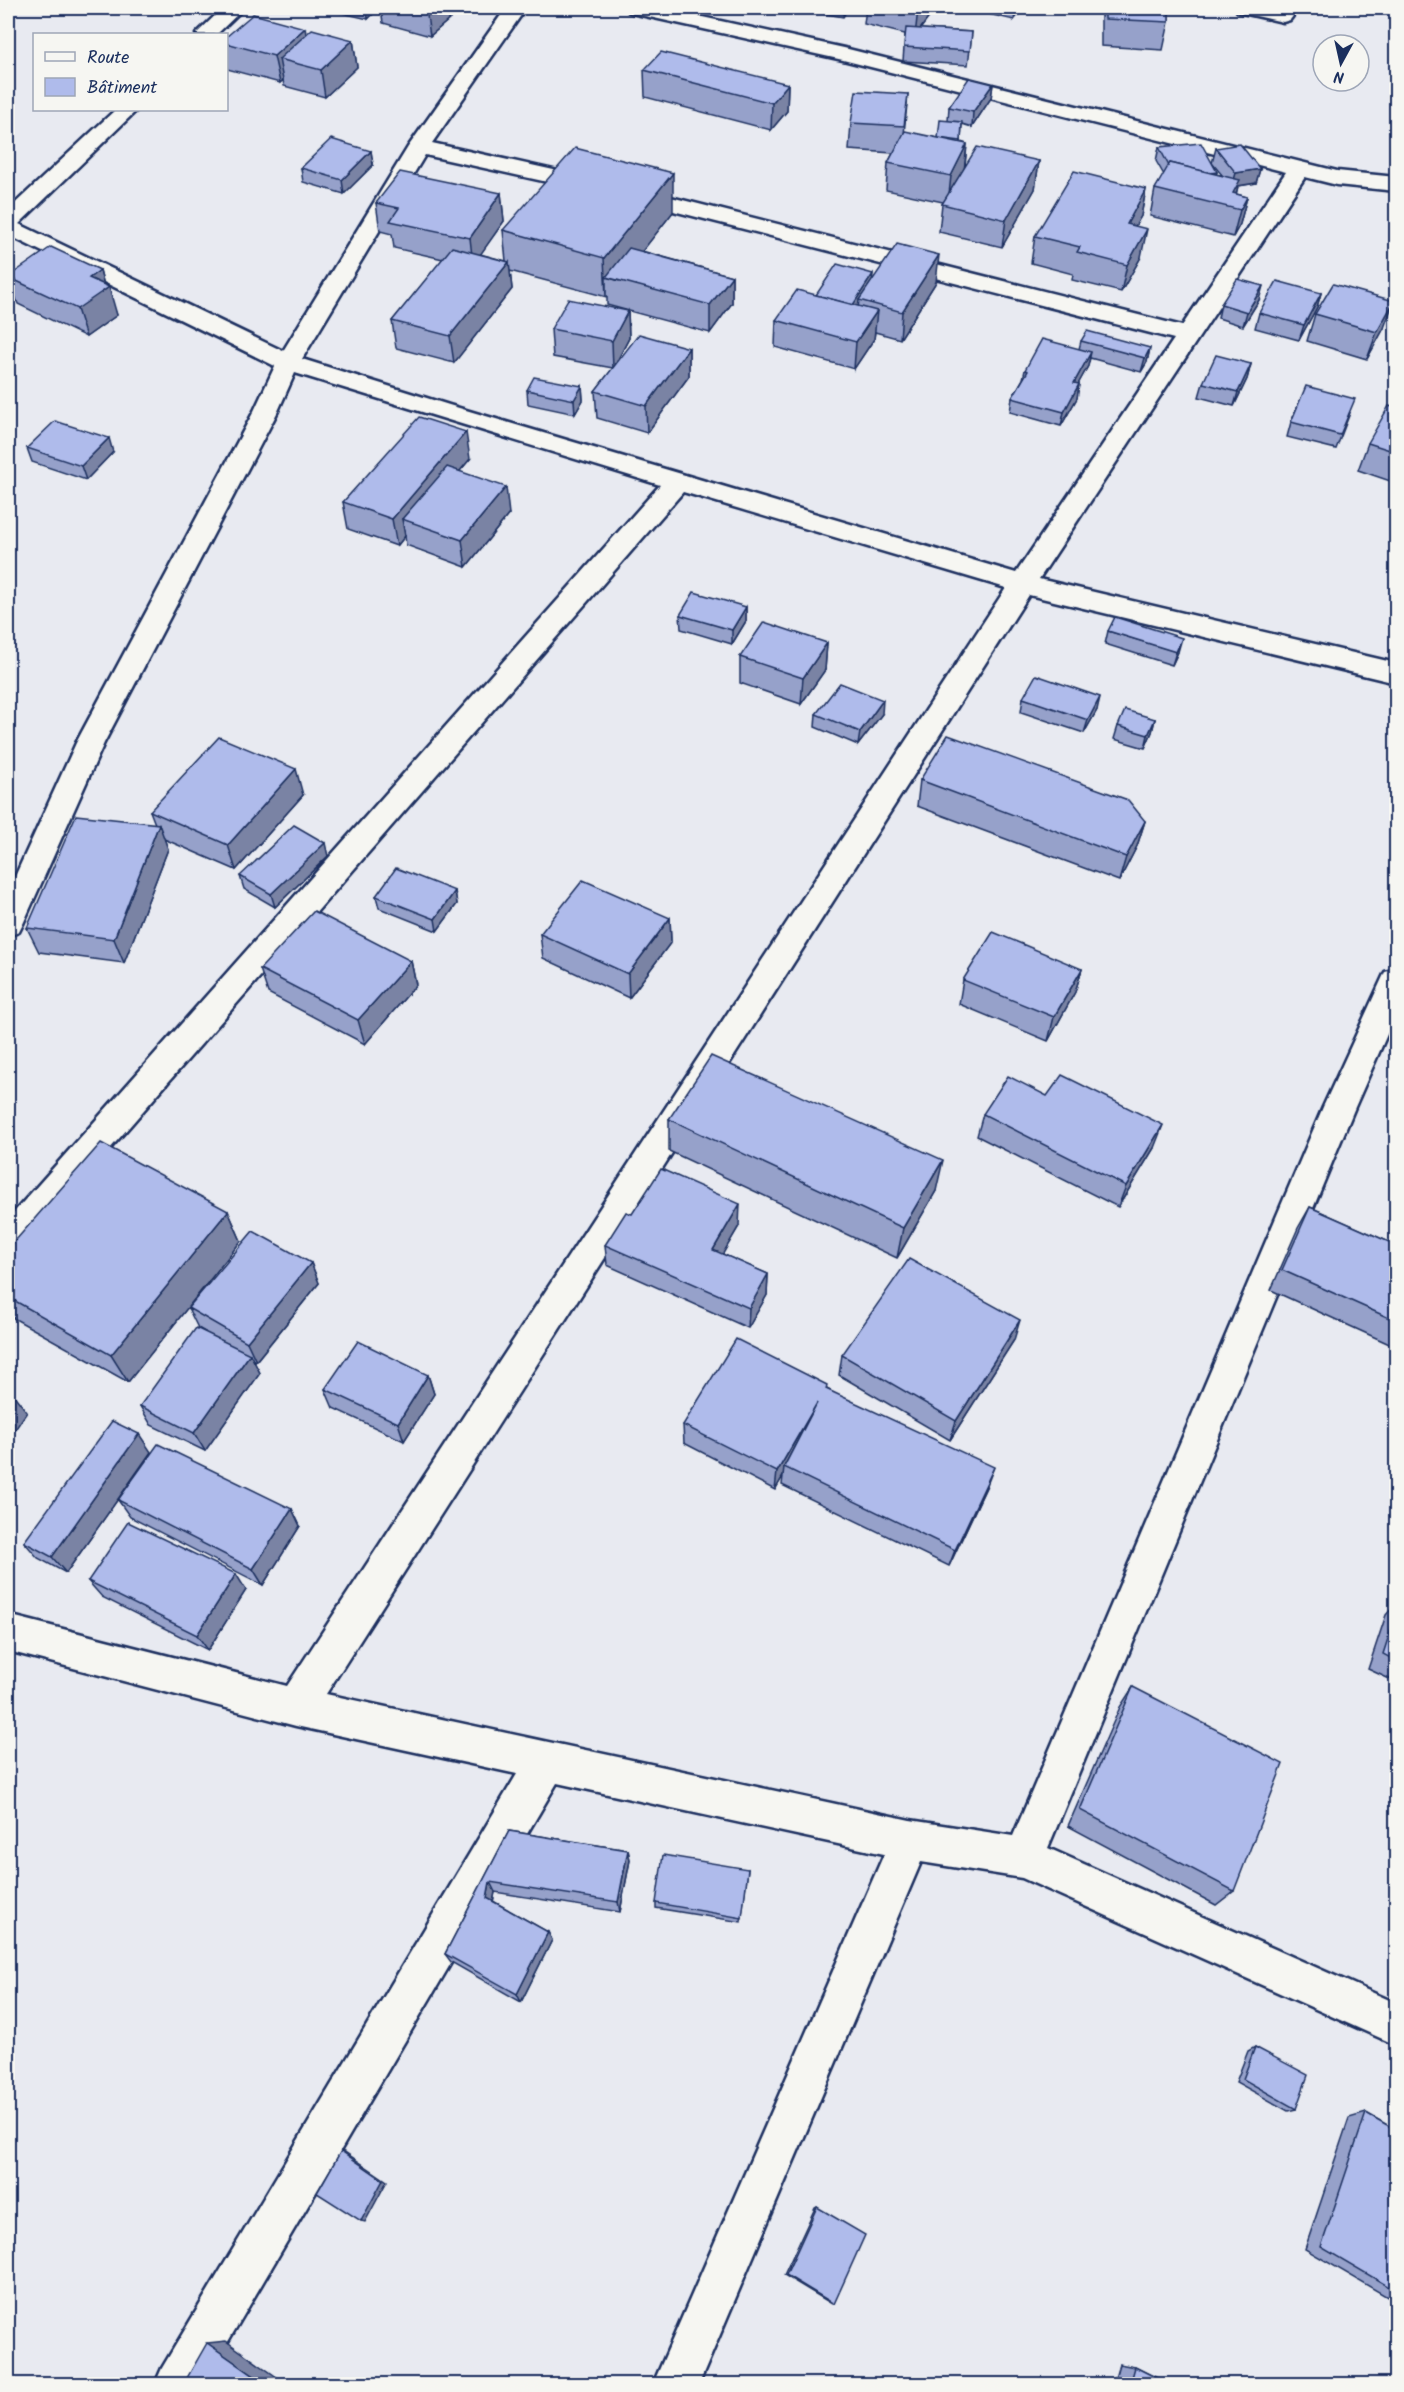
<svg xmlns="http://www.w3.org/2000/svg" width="1404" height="2392" font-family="Kalam,sans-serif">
	<rect width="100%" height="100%" fill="#e8eaf1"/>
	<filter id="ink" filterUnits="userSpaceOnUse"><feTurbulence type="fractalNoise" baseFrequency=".0167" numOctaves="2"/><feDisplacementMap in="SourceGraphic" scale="12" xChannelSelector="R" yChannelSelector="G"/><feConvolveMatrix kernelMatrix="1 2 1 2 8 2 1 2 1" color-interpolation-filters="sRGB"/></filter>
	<g filter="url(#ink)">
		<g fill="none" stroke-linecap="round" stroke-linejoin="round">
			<!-- minor casing -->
			<g stroke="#1b2f5e" stroke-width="5">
				<g id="minor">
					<path d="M223 8H244L217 34H196Z"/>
					<path d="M506 8H526L432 143 639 189 1182 326 1286 172 843 60 636 14 629 12 626 8H661L844 48 1337 171 1396 177V191L1337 185 1305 177 1039 579 1396 663V683L1029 595 326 1694 910 1820 1013 1836 1323 1107 1385 972 1396 969V1014L1355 1107 1048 1848 1396 2003V2045L1022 1878 921 1862 699 2384H653L884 1854 557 1783 203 2384H155L162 2368 517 1774 296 1726 8 1651V1615L287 1686 1006 588 683 492 20 1252 8 1256V1219L660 485 295 373 278 411 104 743 23 924 19 932 8 936V892L76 743 254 411 275 366 8 235V210L115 110H137L19 224 283 351 408 147ZM425 155 638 202 1174 339 1016 573 449 405 302 359Z"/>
					<path d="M1235 8H1271L1290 12 1293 16 1290 20 1283 22 1238 12Z"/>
				</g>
			</g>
			<!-- minor -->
			<use href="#minor" fill="#f6f6f2" fill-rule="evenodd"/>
		</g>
		<!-- wall -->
		<g fill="#96a1ca" stroke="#1b2f5e" stroke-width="1.5">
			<path d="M320 8H379L368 19Z"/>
			<path d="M381 8H457L458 12 430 36 383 23Z"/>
			<path d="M804 8H848L843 17 803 10Z"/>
			<path d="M866 8H936L920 29 972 32 968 65 903 61 905 34 864 24Z"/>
			<path d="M966 8H1024L1014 20 966 9Z"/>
			<path d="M1101 8H1169V22L1163 50 1101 46Z"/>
			<path d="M306 34 353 40 357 67 325 97 284 86 283 80 280 83 227 69 226 64V37Z"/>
			<path d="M644 70 788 84 787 111 771 130 645 97Z"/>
			<path d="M993 84 991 98 972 127 962 124 961 142 967 144 965 167 1039 161 1035 189 1002 247 939 232 942 204 943 202 886 190 888 163 893 153 849 150 851 123 908 94 904 134 938 138 948 121 949 107Z"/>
			<path d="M1159 147 1217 172 1216 174 1223 176 1212 163 1216 148 1260 169 1256 183 1238 186 1236 194 1247 197 1240 224 1233 237 1150 216 1155 189 1164 175 1156 161Z"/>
			<path d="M371 151 373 165 344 194 303 182 301 168Z"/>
			<path d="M1146 189 1141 216 1135 226 1141 257 1121 292 1072 280 1073 274 1031 263 1035 236Z"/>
			<path d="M501 193 504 221 480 254 506 261 503 230 673 212 642 251 732 276V303L710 333 607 305V297L510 271 512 289 454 363 396 348 392 321 443 259 394 248 392 234 380 231 376 203Z"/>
			<path d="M100 270 104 285 117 315 86 337 18 304 8 277Z"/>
			<path d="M873 280 936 282 900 339 875 332 874 339 854 369 775 347 776 320 816 295Z"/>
			<path d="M1321 293 1317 307 1299 340 1255 328 1259 313Z"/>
			<path d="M1259 300 1243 326 1218 318 1221 304Z"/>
			<path d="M628 311 629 338 614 367 689 348V376L647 433 597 418 595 391 613 368 553 357 551 329Z"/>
			<path d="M1315 314 1384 328 1367 359 1307 341Z"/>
			<path d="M1081 341 1150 348 1147 362 1141 372 1090 358 1088 366 1078 384H1079L1077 398 1061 426 1010 412 1012 398 1023 379 1025 370 1079 349Z"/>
			<path d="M1251 364 1247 379 1234 406 1199 397 1203 383Z"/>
			<path d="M582 386 583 400 575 414 528 404 527 390Z"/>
			<path d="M1396 408V483L1358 470 1368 443Z"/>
			<path d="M1350 413 1336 449 1287 437 1291 422Z"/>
			<path d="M27 448 113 452 86 480 32 462Z"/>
			<path d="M470 459 459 472 509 514 466 567 406 545 405 536 397 546 348 529 343 502Z"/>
			<path d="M746 607V621L732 644 681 629 680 615Z"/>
			<path d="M1108 631 1178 652 1172 665 1105 644Z"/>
			<path d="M827 643 825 670 801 704 740 683V657Z"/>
			<path d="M1023 698 1097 710 1084 733 1021 712Z"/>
			<path d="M816 714H882L858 745 815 727Z"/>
			<path d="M1155 719 1152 732 1145 748 1114 739 1118 726Z"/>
			<path d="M920 780 1145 821 1137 846 1119 881 917 806Z"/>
			<path d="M303 795 236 870 164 839 168 849 124 963 39 952 27 928 155 824 150 811Z"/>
			<path d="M328 856 275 907 244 889 240 876Z"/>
			<path d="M455 891 457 904 437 931 379 908 376 896Z"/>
			<path d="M670 918 671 942 629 998 543 958 540 934Z"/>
			<path d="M411 961 416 985 365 1044 268 993 260 969Z"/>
			<path d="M1082 969 1075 992 1048 1041 959 1004 963 980Z"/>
			<path d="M983 1114 1154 1148 1118 1207 977 1136Z"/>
			<path d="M669 1119 936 1191 897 1258 669 1151Z"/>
			<path d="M1310 1207 1396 1245V1347L1271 1290 1298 1228Z"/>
			<path d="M228 1211 241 1241 128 1382 8 1315V1249Z"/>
			<path d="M632 1214 739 1226 722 1254 768 1274 767 1295 748 1328 607 1265 605 1245Z"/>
			<path d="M311 1263 319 1283 256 1361 253 1360 260 1373 205 1451 151 1425 140 1406 205 1332 198 1328 188 1308Z"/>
			<path d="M1014 1340 950 1440 839 1375 842 1355Z"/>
			<path d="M428 1375 434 1394 404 1441 333 1408 325 1389Z"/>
			<path d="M827 1389 987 1485 949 1566 782 1485 783 1476 775 1490 684 1443 683 1425Z"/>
			<path d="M151 1452 66 1573 38 1558 24 1542Z"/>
			<path d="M118 1500 292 1509 300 1526 263 1585 130 1517Z"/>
			<path d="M88 1581 246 1590 208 1650 102 1597Z"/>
			<path d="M1396 1604V1682L1368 1669 1386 1615Z"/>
			<path d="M1133 1687 1234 1891 1216 1905 1068 1826 1120 1707Z"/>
			<path d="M509 1831 628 1850 630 1860 620 1912 495 1892 493 1901 548 1932 552 1940 521 2002 451 1962 445 1954Z"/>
			<path d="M748 1869 741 1922 656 1908V1903Z"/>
			<path d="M1255 2047 1296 2109 1288 2111 1236 2082 1248 2051Z"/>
			<path d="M1366 2113 1396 2130V2302L1305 2249 1349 2118Z"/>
			<path d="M817 2207 834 2304H832L784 2275 815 2208Z"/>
			<path d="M1119 2364 1135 2367 1171 2385H1113Z"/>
		</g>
		<!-- shaded-wall -->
		<g fill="#7a83a4" stroke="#1b2f5e" stroke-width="1.5">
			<path d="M367 8H379L368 19Z"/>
			<path d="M428 8H457L458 12 430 36 426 9Z"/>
			<path d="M844 8H848L843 17Z"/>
			<path d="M918 8H936L915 36 918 9Z"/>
			<path d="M1016 8H1024L1014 20Z"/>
			<path d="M305 28 310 55 279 59 283 80 280 83 274 56Z"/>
			<path d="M353 40 357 67 325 97 321 70Z"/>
			<path d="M788 84 787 111 771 130 772 103Z"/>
			<path d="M993 84 991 98 972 127 973 112Z"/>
			<path d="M967 144 964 171 948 203 951 176Z"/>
			<path d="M371 151 373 165 344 194 342 180Z"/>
			<path d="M1039 161 1035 189 1002 247 1006 220Z"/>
			<path d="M1260 169 1256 183 1238 186 1233 208 1232 187 1236 173Z"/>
			<path d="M673 173V212L619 281 606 277V297L604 258Z"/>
			<path d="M1146 189 1141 216 1121 251 1127 224Z"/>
			<path d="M501 193 504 221 473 265 470 238Z"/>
			<path d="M1247 197 1240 224 1233 237 1240 210Z"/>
			<path d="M1147 229 1141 257 1121 292 1127 265Z"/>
			<path d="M939 255 936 282 900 339 902 312Z"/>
			<path d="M509 262 512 289 454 363 450 336Z"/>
			<path d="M100 270 105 290 109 287 117 315 86 337 77 309 89 278Z"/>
			<path d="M873 274 872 288 859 300 858 308 850 309Z"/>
			<path d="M732 276V303L710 333V305Z"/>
			<path d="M1263 286 1259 300 1243 326 1247 312Z"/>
			<path d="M1321 293 1317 307 1299 340 1304 325Z"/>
			<path d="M1394 301 1384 328 1367 359 1377 332Z"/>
			<path d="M628 311 629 338 613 369 612 341Z"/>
			<path d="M877 311 874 339 854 369 856 342Z"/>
			<path d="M689 348V376L647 433 646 406Z"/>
			<path d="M1150 348 1147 362 1141 372 1145 358Z"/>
			<path d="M1091 352 1088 366 1071 397 1074 383Z"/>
			<path d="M1251 364 1247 379 1234 406 1238 392Z"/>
			<path d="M1079 384 1077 398 1061 426 1064 412Z"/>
			<path d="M582 386 583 400 575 414 574 400Z"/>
			<path d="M466 432 470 459 416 523 402 519 405 536 397 546 392 519Z"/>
			<path d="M109 438 113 452 86 480 81 466Z"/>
			<path d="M506 487 509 514 466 567 462 540Z"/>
			<path d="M746 607V621L732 644V630Z"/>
			<path d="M1182 638 1178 652 1172 665 1176 652Z"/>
			<path d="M827 643 825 670 801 704 803 678Z"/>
			<path d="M1100 697 1097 710 1084 733 1088 720Z"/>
			<path d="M883 700 882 714 858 745 860 732Z"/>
			<path d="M1155 719 1152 732 1145 748 1148 735Z"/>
			<path d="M296 769 303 795 236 870 228 845Z"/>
			<path d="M1145 821 1137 846 1119 881 1126 857Z"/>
			<path d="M159 824 168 849 124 963 114 939Z"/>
			<path d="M325 843 328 856 275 907 271 894Z"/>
			<path d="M455 891 457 904 437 931 435 919Z"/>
			<path d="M670 918 671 942 629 998 628 974Z"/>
			<path d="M411 961 416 985 365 1044 358 1020Z"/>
			<path d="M1082 969 1075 992 1048 1041 1054 1017Z"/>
			<path d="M1163 1125 1154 1148 1118 1207 1126 1186Z"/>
			<path d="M943 1160 936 1191 897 1258 903 1228Z"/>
			<path d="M740 1204 739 1226 713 1271V1250Z"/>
			<path d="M228 1211 241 1241 128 1382 111 1355Z"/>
			<path d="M311 1263 319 1283 256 1361 247 1342Z"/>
			<path d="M768 1274 767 1295 748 1328 749 1308Z"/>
			<path d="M1020 1320 1014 1340 950 1440 956 1421Z"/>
			<path d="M250 1354 260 1373 205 1451 194 1433Z"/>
			<path d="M428 1375 434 1394 404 1441 398 1423Z"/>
			<path d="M13 1394 27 1412 8 1440V1401Z"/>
			<path d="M817 1403 784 1467 783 1476 775 1490 777 1472Z"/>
			<path d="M139 1434 151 1452 66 1573 52 1557Z"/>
			<path d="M994 1467 987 1485 949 1566 955 1550Z"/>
			<path d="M292 1509 300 1526 263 1585 253 1569Z"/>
			<path d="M236 1574 246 1590 208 1650 197 1635Z"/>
			<path d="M628 1850 630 1860 620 1912 618 1902Z"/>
			<path d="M490 1882 495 1892 492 1908 487 1898Z"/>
			<path d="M548 1932 552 1940 521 2002 517 1994Z"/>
			<path d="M341 2151 346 2153 387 2181 365 2222 361 2221Z"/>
			<path d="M226 2341 288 2385H267L207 2343Z"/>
		</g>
		<!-- building -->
		<g fill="#afbbeb" stroke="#1b2f5e" stroke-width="1.5">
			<path d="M1105 8H1169V22L1105 19Z"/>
			<path d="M253 14 305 28 274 56 226 43V37Z"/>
			<path d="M906 28 972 32 970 51 904 47Z"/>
			<path d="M312 29 353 40 321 70 279 59Z"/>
			<path d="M661 52 788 84 772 103 644 70Z"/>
			<path d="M969 78 993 84 973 112 949 107Z"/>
			<path d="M856 91 908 94 904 126 851 123Z"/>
			<path d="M940 120 962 122 961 141 938 138Z"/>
			<path d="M905 131 967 144 951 176 888 163Z"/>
			<path d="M331 139 371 151 342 180 301 168Z"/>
			<path d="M1201 143 1217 172 1210 173 1170 163 1169 166 1159 147Z"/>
			<path d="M1240 144 1260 169 1236 173 1216 148Z"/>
			<path d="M977 147 1039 161 1006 220 942 204Z"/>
			<path d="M575 148 673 173 604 258 503 230Z"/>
			<path d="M1170 163 1240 180 1233 193 1247 197 1240 210 1155 189Z"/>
			<path d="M1074 171 1146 189 1127 224 1147 229 1127 265 1077 252 1080 247 1035 236Z"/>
			<path d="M400 172 501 193 470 238 390 221 399 208 376 203Z"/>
			<path d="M897 244 939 255 902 312 859 300Z"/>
			<path d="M51 247 100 270 89 278 109 287 77 309 8 277Z"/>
			<path d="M452 247 509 262 450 336 392 321Z"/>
			<path d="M629 248 732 276 710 305 606 277Z"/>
			<path d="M837 264 873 274 853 305 816 295Z"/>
			<path d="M1237 279 1263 286 1247 312 1221 304Z"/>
			<path d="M1277 281 1321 293 1304 325 1259 313Z"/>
			<path d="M1333 284 1394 301 1377 332 1315 314Z"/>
			<path d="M797 290 877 311 856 342 776 320Z"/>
			<path d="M568 299 628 311 612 341 551 329Z"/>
			<path d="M1087 331 1150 348 1145 358 1081 341Z"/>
			<path d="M639 334 689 348 646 406 595 391Z"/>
			<path d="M1042 339 1091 352 1074 383 1079 384 1064 412 1012 398 1028 371 1025 370Z"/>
			<path d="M1216 355 1251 364 1238 392 1203 383Z"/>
			<path d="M534 377 582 386 574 400 527 390Z"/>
			<path d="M1306 386 1355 399 1340 435 1291 422Z"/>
			<path d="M1389 406 1396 408V452L1368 443Z"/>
			<path d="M419 417 466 432 392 519 343 502Z"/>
			<path d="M55 421 109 438 81 466 27 448Z"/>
			<path d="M447 467 506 487 462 540 402 519Z"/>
			<path d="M694 592 746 607 732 630 680 615Z"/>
			<path d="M1115 617 1182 638 1176 652 1108 631Z"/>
			<path d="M764 622 827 643 803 678 740 657Z"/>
			<path d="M1036 675 1100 697 1088 720 1023 698Z"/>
			<path d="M840 683 883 700 860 732 816 714Z"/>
			<path d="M1125 710 1155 719 1148 735 1118 726Z"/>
			<path d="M948 735 1128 800 1145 821 1126 857 920 780Z"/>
			<path d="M219 737 296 769 228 845 150 811Z"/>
			<path d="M76 815 159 824 114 939 27 928Z"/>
			<path d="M294 825 325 843 271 894 240 876Z"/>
			<path d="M396 868 455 891 435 919 376 896Z"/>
			<path d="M583 880 670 918 628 974 540 934Z"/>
			<path d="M314 911 411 961 358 1020 260 969Z"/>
			<path d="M993 932 1082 969 1054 1017 963 980Z"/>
			<path d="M711 1056 943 1160 903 1228 669 1119Z"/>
			<path d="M1062 1075 1163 1125 1126 1186 983 1114 1008 1076 1047 1096Z"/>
			<path d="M101 1143 228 1211 111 1355 8 1297V1249Z"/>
			<path d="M661 1169 740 1204 713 1250 768 1274 749 1308 605 1245 626 1212 632 1214Z"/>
			<path d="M1310 1207 1396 1245V1321L1282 1270Z"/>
			<path d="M253 1231 311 1263 247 1342 188 1308Z"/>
			<path d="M909 1259 1020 1320 956 1421 842 1355Z"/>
			<path d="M196 1328 250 1354 194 1433 140 1406Z"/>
			<path d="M736 1339 827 1385 826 1389 994 1467 955 1550 784 1467 817 1403 777 1472 683 1425Z"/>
			<path d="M358 1341 428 1375 398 1423 325 1389Z"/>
			<path d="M8 1391 13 1394 8 1401Z"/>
			<path d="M112 1421 139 1434 52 1557 24 1542Z"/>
			<path d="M158 1444 292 1509 253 1569 118 1500Z"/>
			<path d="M128 1522 236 1574 197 1635 88 1581Z"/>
			<path d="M1396 1614V1661L1383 1654Z"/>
			<path d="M1133 1687 1283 1764 1234 1891 1080 1810Z"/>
			<path d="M509 1831 628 1850 618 1902 490 1882 487 1898 548 1932 517 1994 445 1954Z"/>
			<path d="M663 1855 748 1869 742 1918 656 1903Z"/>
			<path d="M1255 2047 1308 2075 1296 2109 1243 2079Z"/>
			<path d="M1366 2113 1396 2130V2291L1321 2247Z"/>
			<path d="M341 2151 383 2180 361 2221 317 2193Z"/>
			<path d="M817 2207 865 2235 834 2304 786 2275Z"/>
			<path d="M207 2343 267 2385H183Z"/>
			<path d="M1135 2367 1171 2385H1130Z"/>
		</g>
	</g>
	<!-- margin -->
	<rect width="1404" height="2392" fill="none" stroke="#f6f6f2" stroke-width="30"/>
	<rect x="15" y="15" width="1374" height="2362" fill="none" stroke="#1b2f5e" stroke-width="2" filter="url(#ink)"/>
	<!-- legend -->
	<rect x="33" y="33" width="195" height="78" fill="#f6f6f2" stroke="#9ea6b7" stroke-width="1.5"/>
	<rect x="45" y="52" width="30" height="9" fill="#f6f6f2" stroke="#9ea6b7" stroke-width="1.5"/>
	<text x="87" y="63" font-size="18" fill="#1b2f5e">Route</text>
	<rect x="45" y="78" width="30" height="18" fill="#afbbeb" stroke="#9ea6b7" stroke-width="1.5"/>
	<text x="87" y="93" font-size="18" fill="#1b2f5e">Bâtiment</text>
	<!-- north arrow -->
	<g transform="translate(1341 63) rotate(188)"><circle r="28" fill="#f6f6f2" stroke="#9ea6b7" stroke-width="1.5"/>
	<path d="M0-4.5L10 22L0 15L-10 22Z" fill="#1b2f5e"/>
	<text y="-9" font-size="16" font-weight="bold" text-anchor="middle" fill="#1b2f5e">N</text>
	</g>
</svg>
